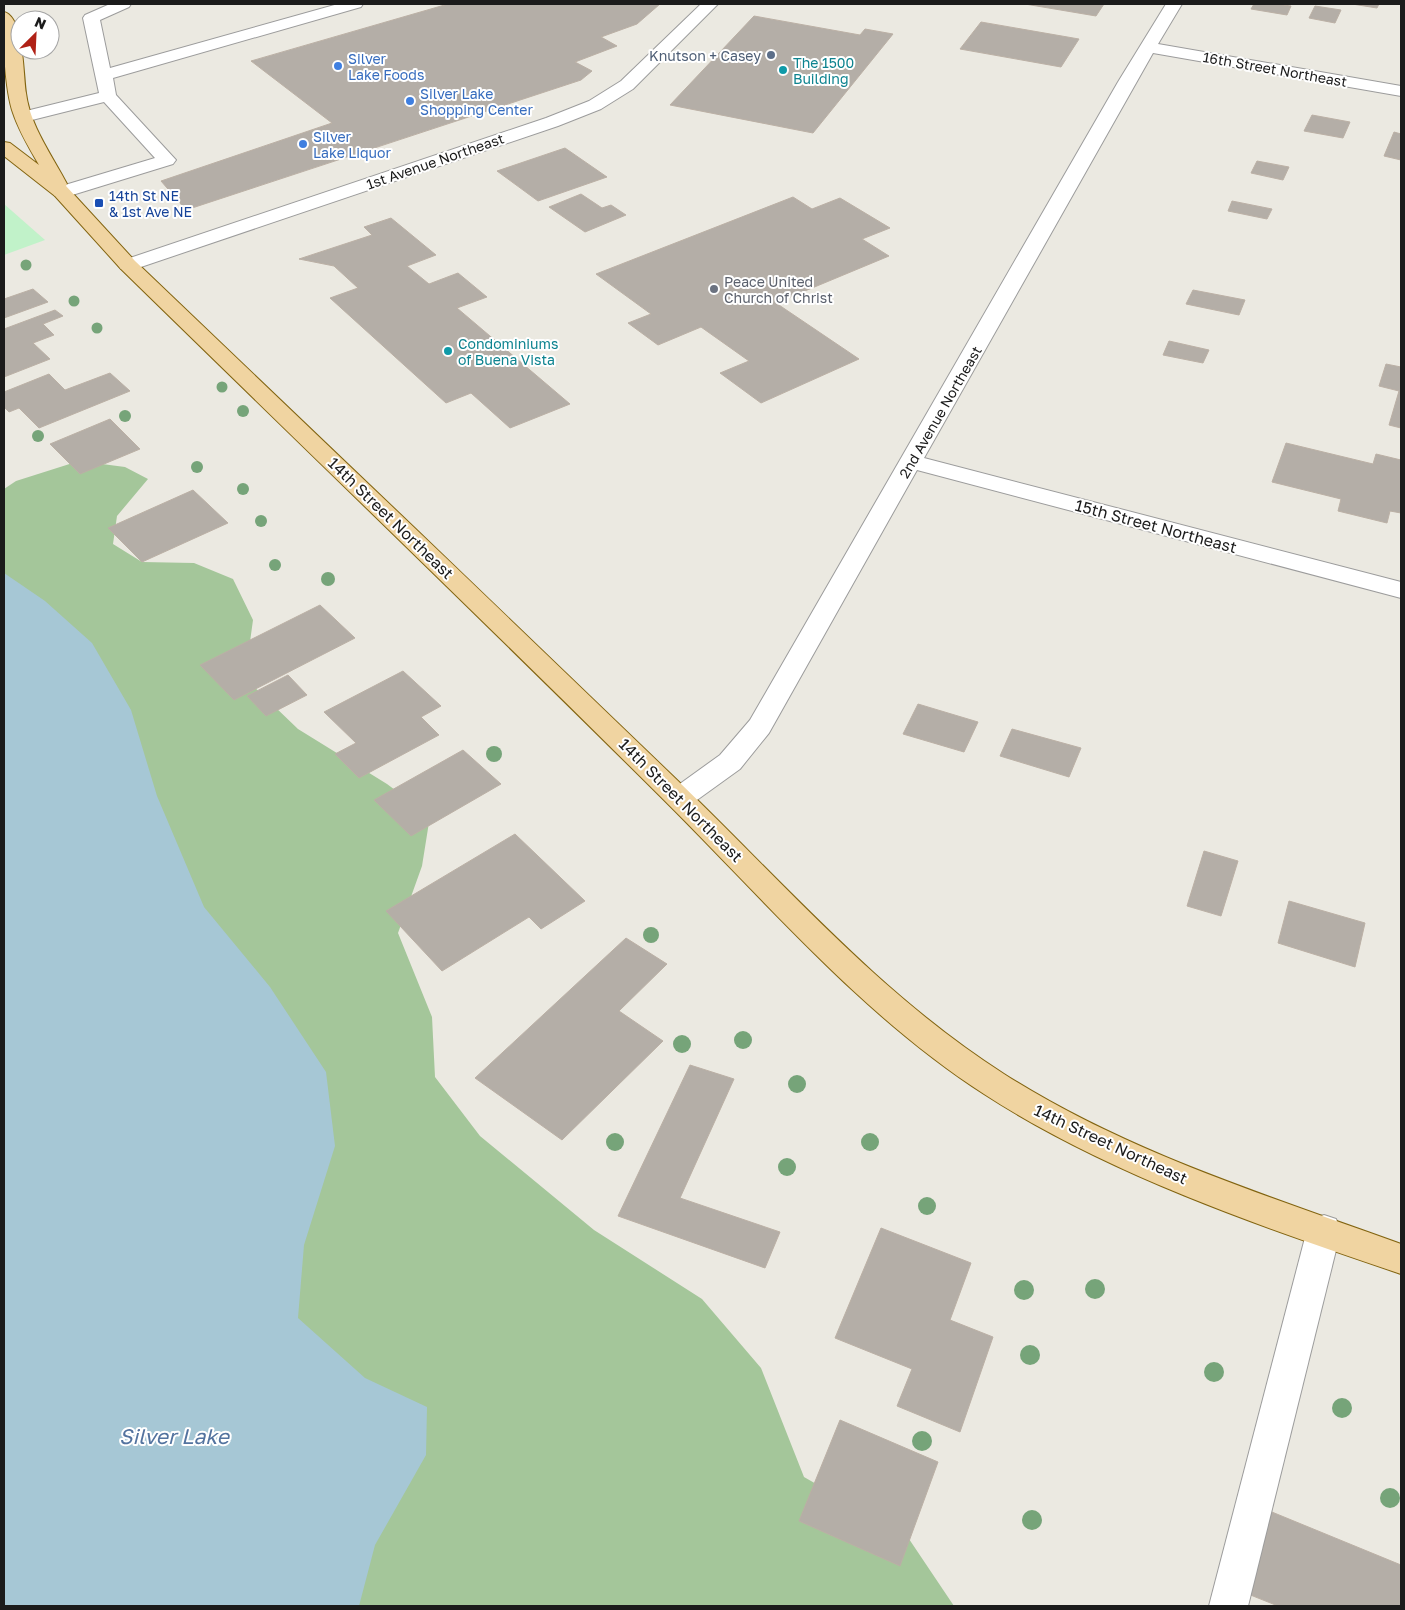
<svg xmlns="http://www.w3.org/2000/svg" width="1405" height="1610" font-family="'Golos Text',sans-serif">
	<rect width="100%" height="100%" fill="#ebe9e1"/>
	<!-- forest -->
	<path fill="#a4c69a" d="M79 461 125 467 148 479 117 516 113 544 142 562 194 563 233 579 253 620 245 678 298 729 387 784 430 816 422 866 398 933 432 1017 435 1077 480 1136 594 1230 702 1299 761 1368 804 1477 907 1536 954 1606H306L4 621V489L16 481Z"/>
	<!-- park -->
	<path fill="#c1f2c9" d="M4 204 45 240 4 255Z"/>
	<!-- water -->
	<path fill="#a6c7d5" d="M4 573 45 601 92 643 131 710 157 796 204 907 270 987 326 1072 335 1146 304 1245 298 1318 365 1378 427 1407 426 1455 375 1545 359 1606H4Z"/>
	<!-- building -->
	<g fill="#b4aea7" stroke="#bbb0a5">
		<path d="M448 4H660L637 24 601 37 617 46 575 62 592 71 581 80 186 210 161 181 332 123 251 61Z"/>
		<path d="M1025 4H1104L1096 16Z"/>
		<path d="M1254 4H1276L1291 6 1287 15 1251 9Z"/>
		<path d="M1352 4H1379L1377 8Z"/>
		<path d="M1315 6 1341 10 1335 23 1309 18Z"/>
		<path d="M754 16 860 35 865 29 893 34 813 133 670 105Z"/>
		<path d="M981 22 1079 39 1061 67 960 49Z"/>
		<path d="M1312 115 1350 122 1343 138 1304 131Z"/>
		<path d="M1394 132 1401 134V160L1384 156Z"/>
		<path d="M565 148 607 177 538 201 497 171Z"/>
		<path d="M1257 161 1289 167 1283 180 1251 173Z"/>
		<path d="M581 194 602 208 611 205 626 215 585 232 549 207Z"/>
		<path d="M793 197 812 209 840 198 890 228 862 239 889 256 776 303 859 359 761 403 720 373 749 361 701 327 658 345 628 323 651 314 596 274Z"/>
		<path d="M1232 201 1272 209 1267 219 1228 211Z"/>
		<path d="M391 218 436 255 407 266 429 284 458 273 487 297 457 308 570 404 510 428 471 393 446 403 330 298 358 288 334 266 299 259 372 235 364 227Z"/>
		<path d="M33 289 48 302 4 318V299Z"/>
		<path d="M1193 290 1245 300 1239 315 1186 304Z"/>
		<path d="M55 310 63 316 43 324 54 335 33 343 50 359 4 377V329Z"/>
		<path d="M1169 341 1209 350 1203 363 1163 355Z"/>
		<path d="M1386 364 1401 367V428L1389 425 1399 391 1379 386Z"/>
		<path d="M110 373 130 391 39 428 19 408 9 412 4 407V392L49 374 65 390Z"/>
		<path d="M110 419 140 449 80 474 50 444Z"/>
		<path d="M1286 443 1373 464 1376 454 1401 460V513L1390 511 1387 523 1338 511 1341 499 1272 482Z"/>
		<path d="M193 490 228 523 142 562 108 528Z"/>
		<path d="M320 605 355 638 234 700 200 665Z"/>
		<path d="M403 671 441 706 421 717 439 735 359 778 335 754 356 743 324 712Z"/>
		<path d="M288 675 307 695 266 716 247 696Z"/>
		<path d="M918 704 978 722 964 752 903 734Z"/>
		<path d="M1012 729 1081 748 1069 777 1000 756Z"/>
		<path d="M463 750 501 784 411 836 374 800Z"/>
		<path d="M515 834 585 901 541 929 529 917 442 971 386 911Z"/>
		<path d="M1204 851 1238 861 1221 916 1187 906Z"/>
		<path d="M1289 901 1365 923 1355 967 1278 943Z"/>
		<path d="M626 938 667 964 619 1011 663 1041 562 1140 475 1078Z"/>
		<path d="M690 1065 734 1079 680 1198 780 1232 765 1268 618 1216Z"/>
		<path d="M881 1228 971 1263 950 1320 993 1337 960 1432 897 1406 912 1369 835 1338Z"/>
		<path d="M840 1420 938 1462 900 1566 799 1521Z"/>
		<path d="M1267 1510 1401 1565V1606H1278L1248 1594Z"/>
	</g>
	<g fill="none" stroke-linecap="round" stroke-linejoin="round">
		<!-- minor casing -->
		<g stroke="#9c9c9c" stroke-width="2">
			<g id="minor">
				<path d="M110 4H131L129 7 100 20 110 68 338 4H363L361 7 113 78 116 95 176 160 173 164 69 196H55L53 192 55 188 155 158 104 102 24 122 18 121 15 117 18 113 99 93 83 18 85 15Z"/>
				<path d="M701 4H718L633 89 601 109 558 126 135 269H121L118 265 121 261 546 118 589 101 621 81Z"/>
				<path d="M1166 4H1182L1158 44 1401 86V96L1153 53 924 458 1401 582V598L917 470 769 733 740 769 690 805 680 808 670 805 666 798 670 791 720 755 750 720 1118 82Z"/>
				<path d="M1324 1215 1336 1219 1341 1230 1248 1606H1209L1307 1230 1312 1219Z"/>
			</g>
		</g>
		<!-- major casing -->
		<g stroke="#826410" stroke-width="2">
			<path id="major" d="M4 12C24 17 23 74 26 93 30 126 52 155 67 184L66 186 135 261C316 434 497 606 677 780 783 882 880 995 1004 1074 1126 1152 1266 1195 1401 1244V1274C1260 1226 1109 1175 984 1094 860 1014 764 899 661 797 482 619 301 445 121 269L55 196 4 156V142L10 143 39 165C29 148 19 131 13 113 5 90 2 36 4 12Z"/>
		</g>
		<!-- minor -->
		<use href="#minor" fill="#fff" fill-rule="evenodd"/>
		<!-- major -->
		<use href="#major" fill="#f0d4a1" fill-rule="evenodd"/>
	</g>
	<!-- trees -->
	<g fill="#76a479">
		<circle cx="26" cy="265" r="5.5"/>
		<circle cx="74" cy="301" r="5.5"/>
		<circle cx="97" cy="328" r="5.5"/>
		<circle cx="222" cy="387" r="5.5"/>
		<circle cx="243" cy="411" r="6"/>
		<circle cx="125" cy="416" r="6"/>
		<circle cx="38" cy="436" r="6"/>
		<circle cx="197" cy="467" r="6"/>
		<circle cx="243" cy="489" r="6"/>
		<circle cx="261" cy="521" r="6"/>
		<circle cx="275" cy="565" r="6"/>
		<circle cx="328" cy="579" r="7"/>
		<circle cx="494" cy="754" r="8"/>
		<circle cx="651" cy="935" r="8"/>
		<circle cx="743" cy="1040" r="9"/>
		<circle cx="682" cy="1044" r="9"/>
		<circle cx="797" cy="1084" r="9"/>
		<circle cx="615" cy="1142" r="9"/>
		<circle cx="870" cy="1142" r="9"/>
		<circle cx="787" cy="1167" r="9"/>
		<circle cx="927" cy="1206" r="9"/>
		<circle cx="1095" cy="1289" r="10"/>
		<circle cx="1024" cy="1290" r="10"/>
		<circle cx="1030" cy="1355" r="10"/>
		<circle cx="1214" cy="1372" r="10"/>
		<circle cx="1342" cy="1408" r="10"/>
		<circle cx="922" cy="1441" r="10"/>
		<circle cx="1390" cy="1498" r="10"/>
		<circle cx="1032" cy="1520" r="10"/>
	</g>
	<!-- markers -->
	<circle fill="#5c6f8a" stroke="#fff" stroke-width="2" cx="771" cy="55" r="5"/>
	<g fill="#3f7fe0" stroke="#fff" stroke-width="2">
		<circle cx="338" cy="66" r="5"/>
		<circle cx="410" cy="101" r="5"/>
		<circle cx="303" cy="144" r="5"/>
	</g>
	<g fill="#0f9aa8" stroke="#fff" stroke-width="2">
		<circle cx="783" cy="70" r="5"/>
		<circle cx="448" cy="351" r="5"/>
	</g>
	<rect fill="#1a4fb4" stroke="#fff" stroke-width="2" x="94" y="198" width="10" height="10" rx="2.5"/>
	<circle fill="#6b7280" stroke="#fff" stroke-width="2" cx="714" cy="289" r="5"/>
	<g text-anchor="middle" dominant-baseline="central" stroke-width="4" stroke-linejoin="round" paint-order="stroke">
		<!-- far-service labels -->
		<g font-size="14" fill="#4e5e75" stroke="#fff" text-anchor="end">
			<text x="761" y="55">Knutson + Casey</text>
		</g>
		<!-- far-shop labels -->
		<g font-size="14" fill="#366cbe" stroke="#fff" text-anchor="start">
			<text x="348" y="58">Silver<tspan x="348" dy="16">Lake Foods</tspan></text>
			<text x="420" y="93">Silver Lake<tspan x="420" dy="16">Shopping Center</tspan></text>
			<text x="313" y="136">Silver<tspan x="313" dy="16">Lake Liquor</tspan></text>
		</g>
		<!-- far-culture labels -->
		<g font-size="14" fill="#0d838f" stroke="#fff" text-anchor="start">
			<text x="793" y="62">The 1500<tspan x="793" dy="16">Building</tspan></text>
			<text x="458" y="343">Condominiums<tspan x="458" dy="16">of Buena Vista</tspan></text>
		</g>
		<!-- far-street labels -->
		<g font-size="14" fill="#1b1b1b" stroke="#fff">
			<text transform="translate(1275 69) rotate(10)">16th Street Northeast</text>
			<text transform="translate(435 161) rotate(-19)">1st Avenue Northeast</text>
			<text transform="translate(940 412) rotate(-60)">2nd Avenue Northeast</text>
		</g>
		<!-- far-transit labels -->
		<g font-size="14" fill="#164399" stroke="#fff" text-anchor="start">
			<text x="109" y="195">14th St NE<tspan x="109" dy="16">&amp; 1st Ave NE</tspan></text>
		</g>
		<!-- far-worship labels -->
		<g font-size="14" fill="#5b616d" stroke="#fff" text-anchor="start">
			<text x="724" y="281">Peace United<tspan x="724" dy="16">Church of Christ</tspan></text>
		</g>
		<!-- street labels -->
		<g font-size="16" fill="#1b1b1b" stroke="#fff">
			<text transform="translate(391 518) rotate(44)">14th Street Northeast</text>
			<text transform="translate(1156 526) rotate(15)">15th Street Northeast</text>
			<text transform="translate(681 800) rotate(45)">14th Street Northeast</text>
			<text transform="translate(1111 1144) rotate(25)">14th Street Northeast</text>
		</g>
		<!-- near-water labels -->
		<g font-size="21" font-style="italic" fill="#53739f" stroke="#fff">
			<text x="174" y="1436">Silver Lake</text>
		</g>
	</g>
	<!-- border -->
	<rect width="1405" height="1610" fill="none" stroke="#1b1b1b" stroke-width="10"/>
	<!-- north arrow -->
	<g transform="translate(35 35) rotate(24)"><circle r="24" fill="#ffffff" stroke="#a4a4a4"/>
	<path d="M0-4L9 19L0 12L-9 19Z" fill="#b02116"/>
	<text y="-8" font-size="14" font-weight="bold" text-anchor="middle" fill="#1b1b1b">N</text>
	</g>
</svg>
